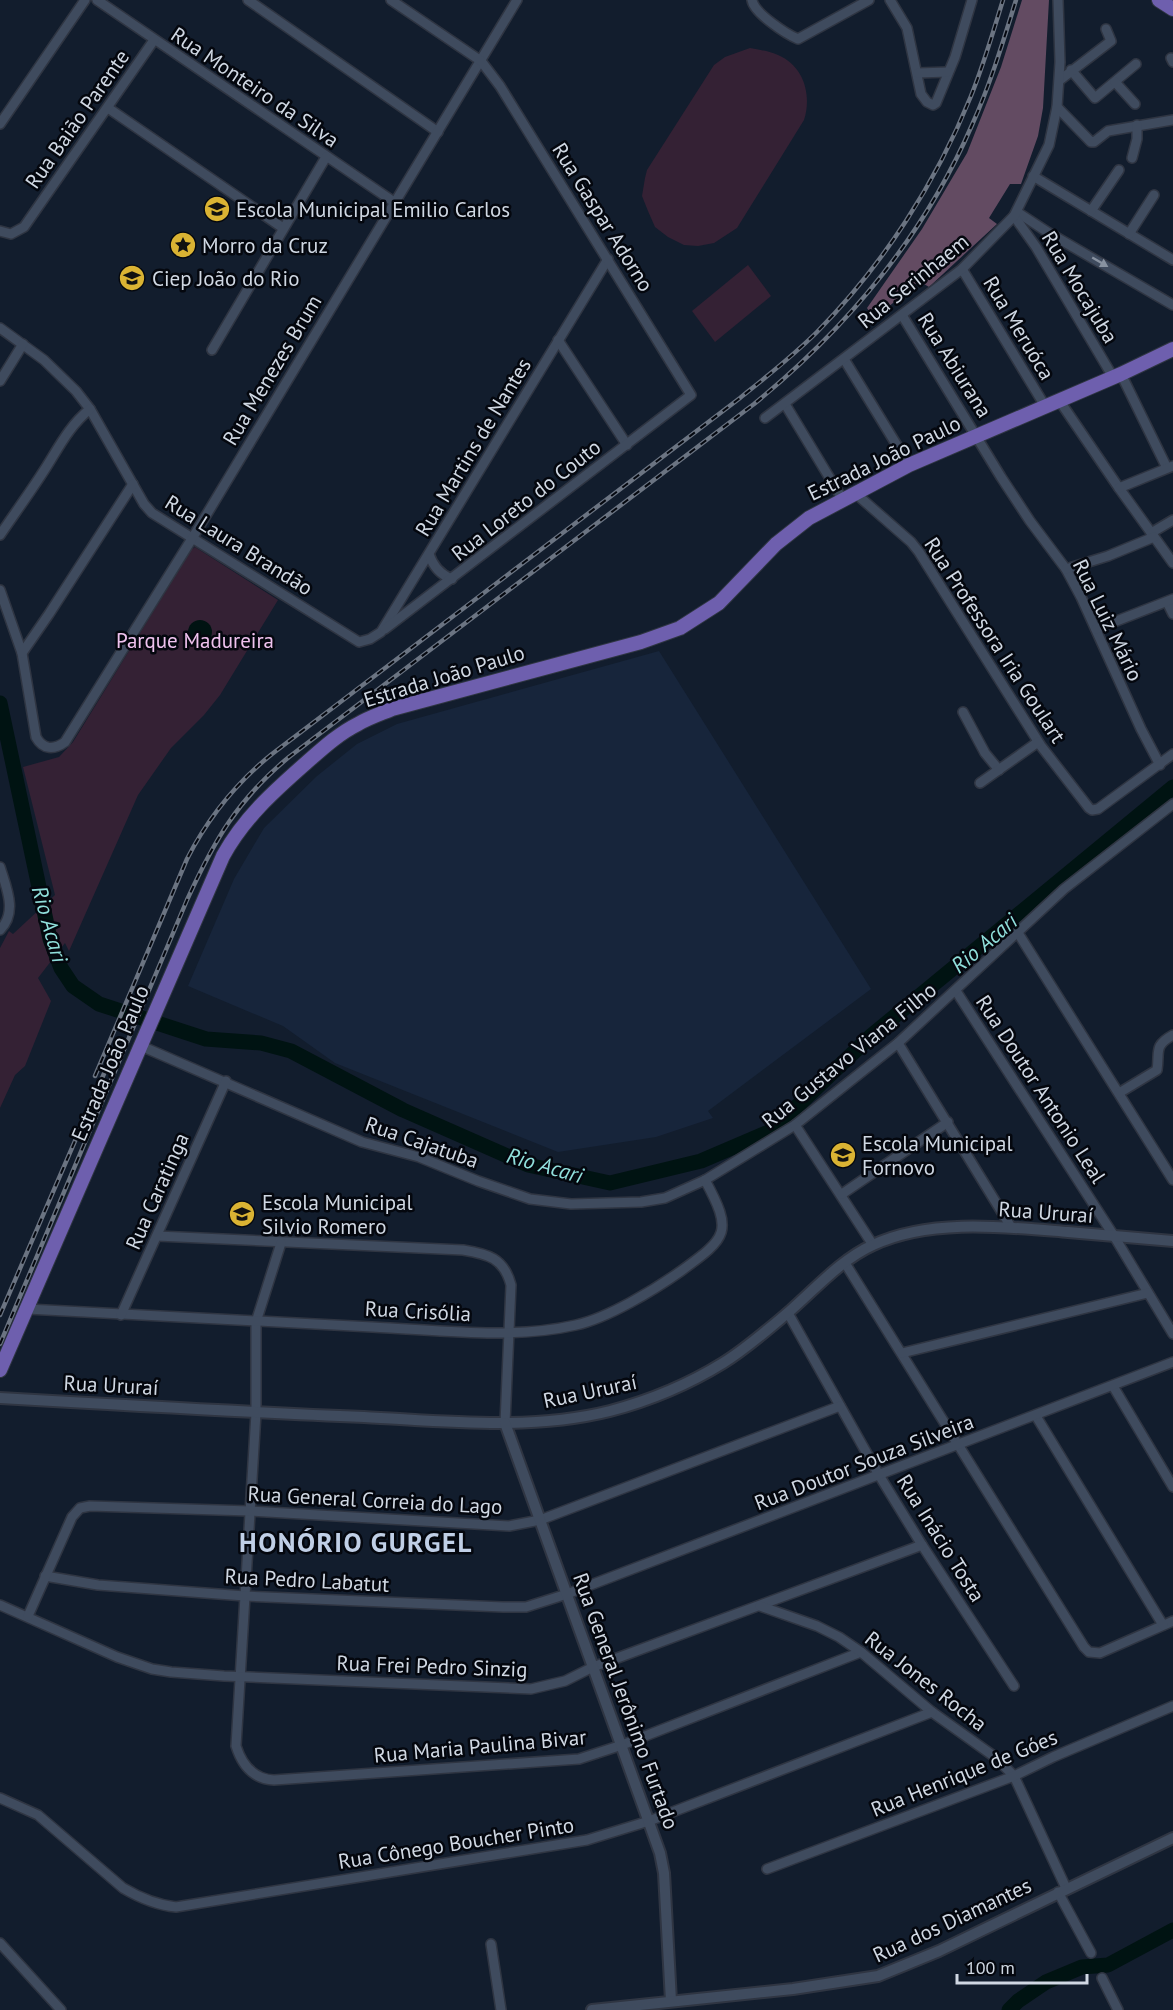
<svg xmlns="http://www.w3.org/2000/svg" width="1173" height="2010" font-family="'PT Sans',sans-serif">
	<rect width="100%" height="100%" fill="#121d2d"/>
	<!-- built -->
	<path fill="#17253b" d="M659 651 871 989 708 1111 713 1118 656 1137 558 1152 335 1063 283 1026 188 986 234 879 264 828 317 776 357 744 397 724Z"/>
	<!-- green -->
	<g fill="#342134">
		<path d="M750 48C759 50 770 51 778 55 804 66 812 95 804 120L737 228 714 243 698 246 684 245 668 237 655 227 648 211 642 196 645 178 647 170 714 65 725 57Z"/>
		<path d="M748 265 771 296 715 342 692 311Z"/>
		<path d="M195 547 278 600 220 695 204 715 171 748 138 795 69 951 65 943 38 978 51 1001 25 1066 15 1075 0 1108V948L9 931 13 934 55 895 23 767 59 757 73 742 191 550Z"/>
	</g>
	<!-- forest -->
	<path fill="#634b62" d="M1022 0H1049L1043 108 1038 136 1021 184H1010L989 218 997 224 929 287 919 281 874 319 867 308 922 229 967 153 1001 67Z"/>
	<!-- water -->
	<circle fill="#001312" cx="200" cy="632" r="12"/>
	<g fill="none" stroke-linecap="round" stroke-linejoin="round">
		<!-- river -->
		<g stroke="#001312" stroke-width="15">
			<path d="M0 703 50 939 61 968 73 986 99 1004 206 1039 261 1043 291 1051 403 1110 528 1165 610 1183 701 1161 771 1131 872 1035 1173 787"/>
			<path d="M1009 2010 1018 2001 1046 1982 1082 1967 1108 1965 1173 1930"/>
		</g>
		<!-- minor casing -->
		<g stroke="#2f3542" stroke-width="12">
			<g id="minor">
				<path d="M97 0 394 202"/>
				<path d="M248 0 438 132"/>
				<path d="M752 0C754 13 786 34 798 39L869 0"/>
				<path d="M890 0 907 28 921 94 927 102 933 105 936 103 955 57 972 0"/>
				<path d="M1171 58 1173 62"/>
				<path d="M1071 70 1095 98 1136 64"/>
				<path d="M918 73 948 72"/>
				<path d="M1060 80 1111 41 1106 29"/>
				<path d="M1115 82 1135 104"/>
				<path d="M1057 107 1091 142H1094L1108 131 1173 120"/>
				<path d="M108 108 283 228"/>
				<path d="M0 124 85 0"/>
				<path d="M1132 158 1137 139V125"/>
				<path d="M1033 176 1173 260"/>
				<path d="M1091 211 1119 170"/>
				<path d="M1017 212 1049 233 1173 305"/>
				<path d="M1014 216 1036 247 1113 377"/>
				<path d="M0 231 11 234 24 227 154 40"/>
				<path d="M1129 234 1154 195"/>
				<path d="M962 269 1045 406"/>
				<path d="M902 315 1001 477 1030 521 1066 569 1081 597 1141 729 1160 765"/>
				<path d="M0 328 44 360 76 391 90 409 144 504 152 513 359 642 370 639 381 632 608 259"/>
				<path d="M558 340 627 445"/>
				<path d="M212 350 326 157"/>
				<path d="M844 359 909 465"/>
				<path d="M1121 374 1167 468"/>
				<path d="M0 381 23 344"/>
				<path d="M1059 400 1119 488 1173 563"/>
				<path d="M785 404 843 500"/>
				<path d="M765 418 962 269 1014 216 1049 145 1057 107 1060 62 1058 0"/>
				<path d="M1119 488 1173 466"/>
				<path d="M855 493 911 542 919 552 1041 746 1089 808 1092 810 1098 809 1173 754"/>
				<path d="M1151 533 1173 520"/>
				<path d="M0 535C15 513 31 491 45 469 59 447 69 426 90 409"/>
				<path d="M429 554C433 566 441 575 452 579"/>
				<path d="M1066 569 1108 556 1154 537"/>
				<path d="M0 590 22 653 36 737C43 750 54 750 65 742L193 537 517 0"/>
				<path d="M1167 602 1173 614"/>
				<path d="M385 629 691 395 500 86 481 61 391 0"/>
				<path d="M1096 629 1173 599"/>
				<path d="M22 653 49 614 133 484"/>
				<path d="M963 712 985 753 999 770"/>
				<path d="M980 783 1038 742"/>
				<path d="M0 867C6 887 18 912 0 930"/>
				<path d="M1018 933 1173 1180"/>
				<path d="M956 991 1114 1236 1173 1334"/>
				<path d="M898 1043 1011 1227"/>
				<path d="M141 1046 362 1142 419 1157 478 1181 530 1199 571 1204 641 1202 665 1198 705 1180 795 1125 898 1043 1064 889 1173 804"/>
				<path d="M1119 1093 1157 1070C1160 1052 1153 1046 1173 1035"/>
				<path d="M795 1125 873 1245"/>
				<path d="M842 1194 948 1122"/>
				<path d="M157 1236 463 1250C488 1254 504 1258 511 1285L505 1423"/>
				<path d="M281 1243 256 1322V1413L236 1746C242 1765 253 1779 274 1780L579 1759 622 1745 861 1652"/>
				<path d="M845 1263 1084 1647 1089 1652 1100 1653 1173 1621"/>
				<path d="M27 1309C142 1316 257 1322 372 1327 439 1330 510 1340 576 1325 608 1318 654 1290 681 1271 728 1237 733 1232 705 1180"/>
				<path d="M788 1313 879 1475 922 1545 1014 1686"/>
				<path d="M121 1315 226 1081"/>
				<path d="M902 1353 1148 1293"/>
				<path d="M1113 1386 1173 1487"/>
				<path d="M1036 1416 1163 1625"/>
				<path d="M45 1576 98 1585 245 1596 503 1607H526L567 1594 1173 1362"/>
				<path d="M0 1605 117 1657 152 1669 171 1672 224 1676 531 1689 565 1681 593 1667 922 1545"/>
				<path d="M760 1606 817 1626 839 1637 861 1652 932 1712 995 1757 1014 1776 1066 1888"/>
				<path d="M28 1616 72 1517 80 1508 90 1506 250 1511 509 1526 540 1520 840 1406"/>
				<path d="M0 1798 38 1815 123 1888C140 1898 156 1905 176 1907L587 1840 649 1821 932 1712"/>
				<path d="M767 1869 1014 1776 1053 1757 1173 1706"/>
				<path d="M1058 1892 1091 1953"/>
				<path d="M0 1943 61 2010"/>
				<path d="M491 1944 501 2010"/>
				<path d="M1102 1978 1118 2010"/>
			</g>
		</g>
		<!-- tertiary casing -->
		<g stroke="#2f3542" stroke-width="14">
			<g id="tertiary">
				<path d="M0 1398C121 1405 242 1412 364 1417 445 1421 530 1431 610 1411 648 1401 689 1384 723 1363 746 1349 771 1327 791 1310 817 1287 842 1259 873 1245 930 1218 1007 1227 1068 1232 1103 1235 1138 1238 1173 1241"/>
				<path d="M505 1423 660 1853 664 1873 671 2001"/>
				<path d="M592 2010 793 1989 878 1976 939 1951 1173 1838"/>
			</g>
		</g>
		<!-- primary casing -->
		<g stroke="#2f3542" stroke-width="16">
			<g id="primary">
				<path d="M1159 0 1173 9"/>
				<path d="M0 1370 223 856C244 818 273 792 306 763 322 749 338 734 358 724 368 718 380 714 392 709L641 642 680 628 719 603 776 544 809 518 843 500 909 465 1121 374 1173 349"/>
			</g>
		</g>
		<!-- minor -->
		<use href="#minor" stroke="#3f4b5e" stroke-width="9"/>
		<!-- tertiary -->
		<use href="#tertiary" stroke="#3f4b5e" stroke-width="10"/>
		<!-- primary -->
		<use href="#primary" stroke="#6e5fae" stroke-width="14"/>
		<!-- rail casing -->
		<g stroke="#6b7482" stroke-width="4.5">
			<g id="rail">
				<path d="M95 1076 187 859C208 818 236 783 272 754L740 398C766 377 793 356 817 332 883 265 936 183 971 96 984 64 993 32 1003 0"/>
				<path d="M0 1315 106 1069"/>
				<path d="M0 1344 187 900C214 841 237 800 289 757L754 404C847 328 924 236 972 125 990 85 1003 42 1016 0"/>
			</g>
		</g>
		<!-- rail -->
		<use href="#rail" stroke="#04070e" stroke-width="2" stroke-dasharray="7" stroke-linecap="butt"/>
	</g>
	<!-- one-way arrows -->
	<defs><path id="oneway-solid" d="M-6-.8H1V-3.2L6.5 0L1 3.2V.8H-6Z" transform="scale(1.5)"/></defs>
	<use fill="#8892a0" href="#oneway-solid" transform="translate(1100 262) rotate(30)"/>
	<!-- icons -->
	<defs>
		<g id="school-disc" transform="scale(1.35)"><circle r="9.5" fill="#dab333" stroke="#04070e"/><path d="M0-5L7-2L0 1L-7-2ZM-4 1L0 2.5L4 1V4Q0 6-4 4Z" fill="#111"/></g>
		<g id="sight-disc" transform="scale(1.35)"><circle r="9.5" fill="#dab333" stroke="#04070e"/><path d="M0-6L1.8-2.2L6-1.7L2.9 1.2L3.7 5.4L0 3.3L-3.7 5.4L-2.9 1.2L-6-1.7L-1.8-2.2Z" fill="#111"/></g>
	</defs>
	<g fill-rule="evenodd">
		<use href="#school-disc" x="217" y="209"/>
		<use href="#sight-disc" x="183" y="245"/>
		<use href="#school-disc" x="132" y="278"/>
		<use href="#school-disc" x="843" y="1155"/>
		<use href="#school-disc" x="242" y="1214"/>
	</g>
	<g text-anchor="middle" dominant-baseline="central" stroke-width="5" stroke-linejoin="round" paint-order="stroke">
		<!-- street labels -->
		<g font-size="21" fill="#d0d8e3" stroke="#04070e">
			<text transform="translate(255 87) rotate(34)">Rua Monteiro da Silva</text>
			<text transform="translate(77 119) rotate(-55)">Rua Baião Parente</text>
			<text transform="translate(603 217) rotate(58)">Rua Gaspar Adorno</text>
			<text transform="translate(913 281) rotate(-39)">Rua Serinhaem</text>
			<text transform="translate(1080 287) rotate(59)">Rua Mocajuba</text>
			<text transform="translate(1019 328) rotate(59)">Rua Meruóca</text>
			<text transform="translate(955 365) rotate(58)">Rua Abiurana</text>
			<text transform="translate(272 370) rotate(-59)">Rua Menezes Brum</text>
			<text transform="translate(473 447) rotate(-59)">Rua Martins de Nantes</text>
			<text transform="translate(884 458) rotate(-26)">Estrada João Paulo</text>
			<text transform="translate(526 500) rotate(-38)">Rua Loreto do Couto</text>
			<text transform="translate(239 545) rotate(32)">Rua Laura Brandão</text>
			<text transform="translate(1108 620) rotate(64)">Rua Luiz Mário</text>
			<text transform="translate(995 640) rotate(57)">Rua Professora Iria Goulart</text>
			<text transform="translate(444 676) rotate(-17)">Estrada João Paulo</text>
			<text transform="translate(849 1055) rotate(-39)">Rua Gustavo Viana Filho</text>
			<text transform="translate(110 1063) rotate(-67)">Estrada João Paulo</text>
			<text transform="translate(1041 1089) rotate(57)">Rua Doutor Antonio Leal</text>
			<text transform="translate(422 1142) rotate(19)">Rua Cajatuba</text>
			<text transform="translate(157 1191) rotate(-66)">Rua Caratinga</text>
			<text transform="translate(1046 1212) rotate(4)">Rua Ururaí</text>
			<text transform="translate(418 1311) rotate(3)">Rua Crisólia</text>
			<text transform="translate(111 1385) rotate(3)">Rua Ururaí</text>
			<text transform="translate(590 1391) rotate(-12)">Rua Ururaí</text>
			<text transform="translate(864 1462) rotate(-21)">Rua Doutor Souza Silveira</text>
			<text transform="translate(375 1500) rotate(3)">Rua General Correia do Lago</text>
			<text transform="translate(941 1538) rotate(58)">Rua Inácio Tosta</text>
			<text transform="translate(307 1580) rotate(3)">Rua Pedro Labatut</text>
			<text transform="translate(432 1666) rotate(2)">Rua Frei Pedro Sinzig</text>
			<text transform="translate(926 1681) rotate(38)">Rua Jones Rocha</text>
			<text transform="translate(626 1701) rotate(70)">Rua General Jerônimo Furtado</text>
			<text transform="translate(480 1746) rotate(-5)">Rua Maria Paulina Bivar</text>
			<text transform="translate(964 1773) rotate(-22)">Rua Henrique de Góes</text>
			<text transform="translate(456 1843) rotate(-9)">Rua Cônego Boucher Pinto</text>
			<text transform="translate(952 1920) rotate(-25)">Rua dos Diamantes</text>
		</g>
		<!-- poi labels -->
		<g font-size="21" fill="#d0d8e3" stroke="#04070e" text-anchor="start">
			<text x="236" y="209">Escola Municipal Emilio Carlos</text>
			<text x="202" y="245">Morro da Cruz</text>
			<text x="152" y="278">Ciep João do Rio</text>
			<text x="862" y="1143">Escola Municipal<tspan x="862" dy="24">Fornovo</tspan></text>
			<text x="262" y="1202">Escola Municipal<tspan x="262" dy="24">Silvio Romero</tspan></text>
		</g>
		<!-- park labels -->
		<g font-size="21" fill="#efc2ee" stroke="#04070e">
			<text x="195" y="640">Parque Madureira</text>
		</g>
		<!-- water labels -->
		<g font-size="22" font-style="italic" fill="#90dfdb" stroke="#04070e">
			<text transform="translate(50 924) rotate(74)">Rio Acari</text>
			<text transform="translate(984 943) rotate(-40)">Rio Acari</text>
			<text transform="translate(545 1165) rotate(16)">Rio Acari</text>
		</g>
		<!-- district labels -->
		<g font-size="27" font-weight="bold" letter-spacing="1.5" fill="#c0cfe6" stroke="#04070e">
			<text x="356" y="1542">HONÓRIO GURGEL</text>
		</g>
	</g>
	<!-- scale -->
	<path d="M957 1974v9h130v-9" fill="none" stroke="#d0d8e3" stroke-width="3"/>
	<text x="966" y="1974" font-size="18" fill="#d0d8e3" stroke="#04070e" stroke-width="4.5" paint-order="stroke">100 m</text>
</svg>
